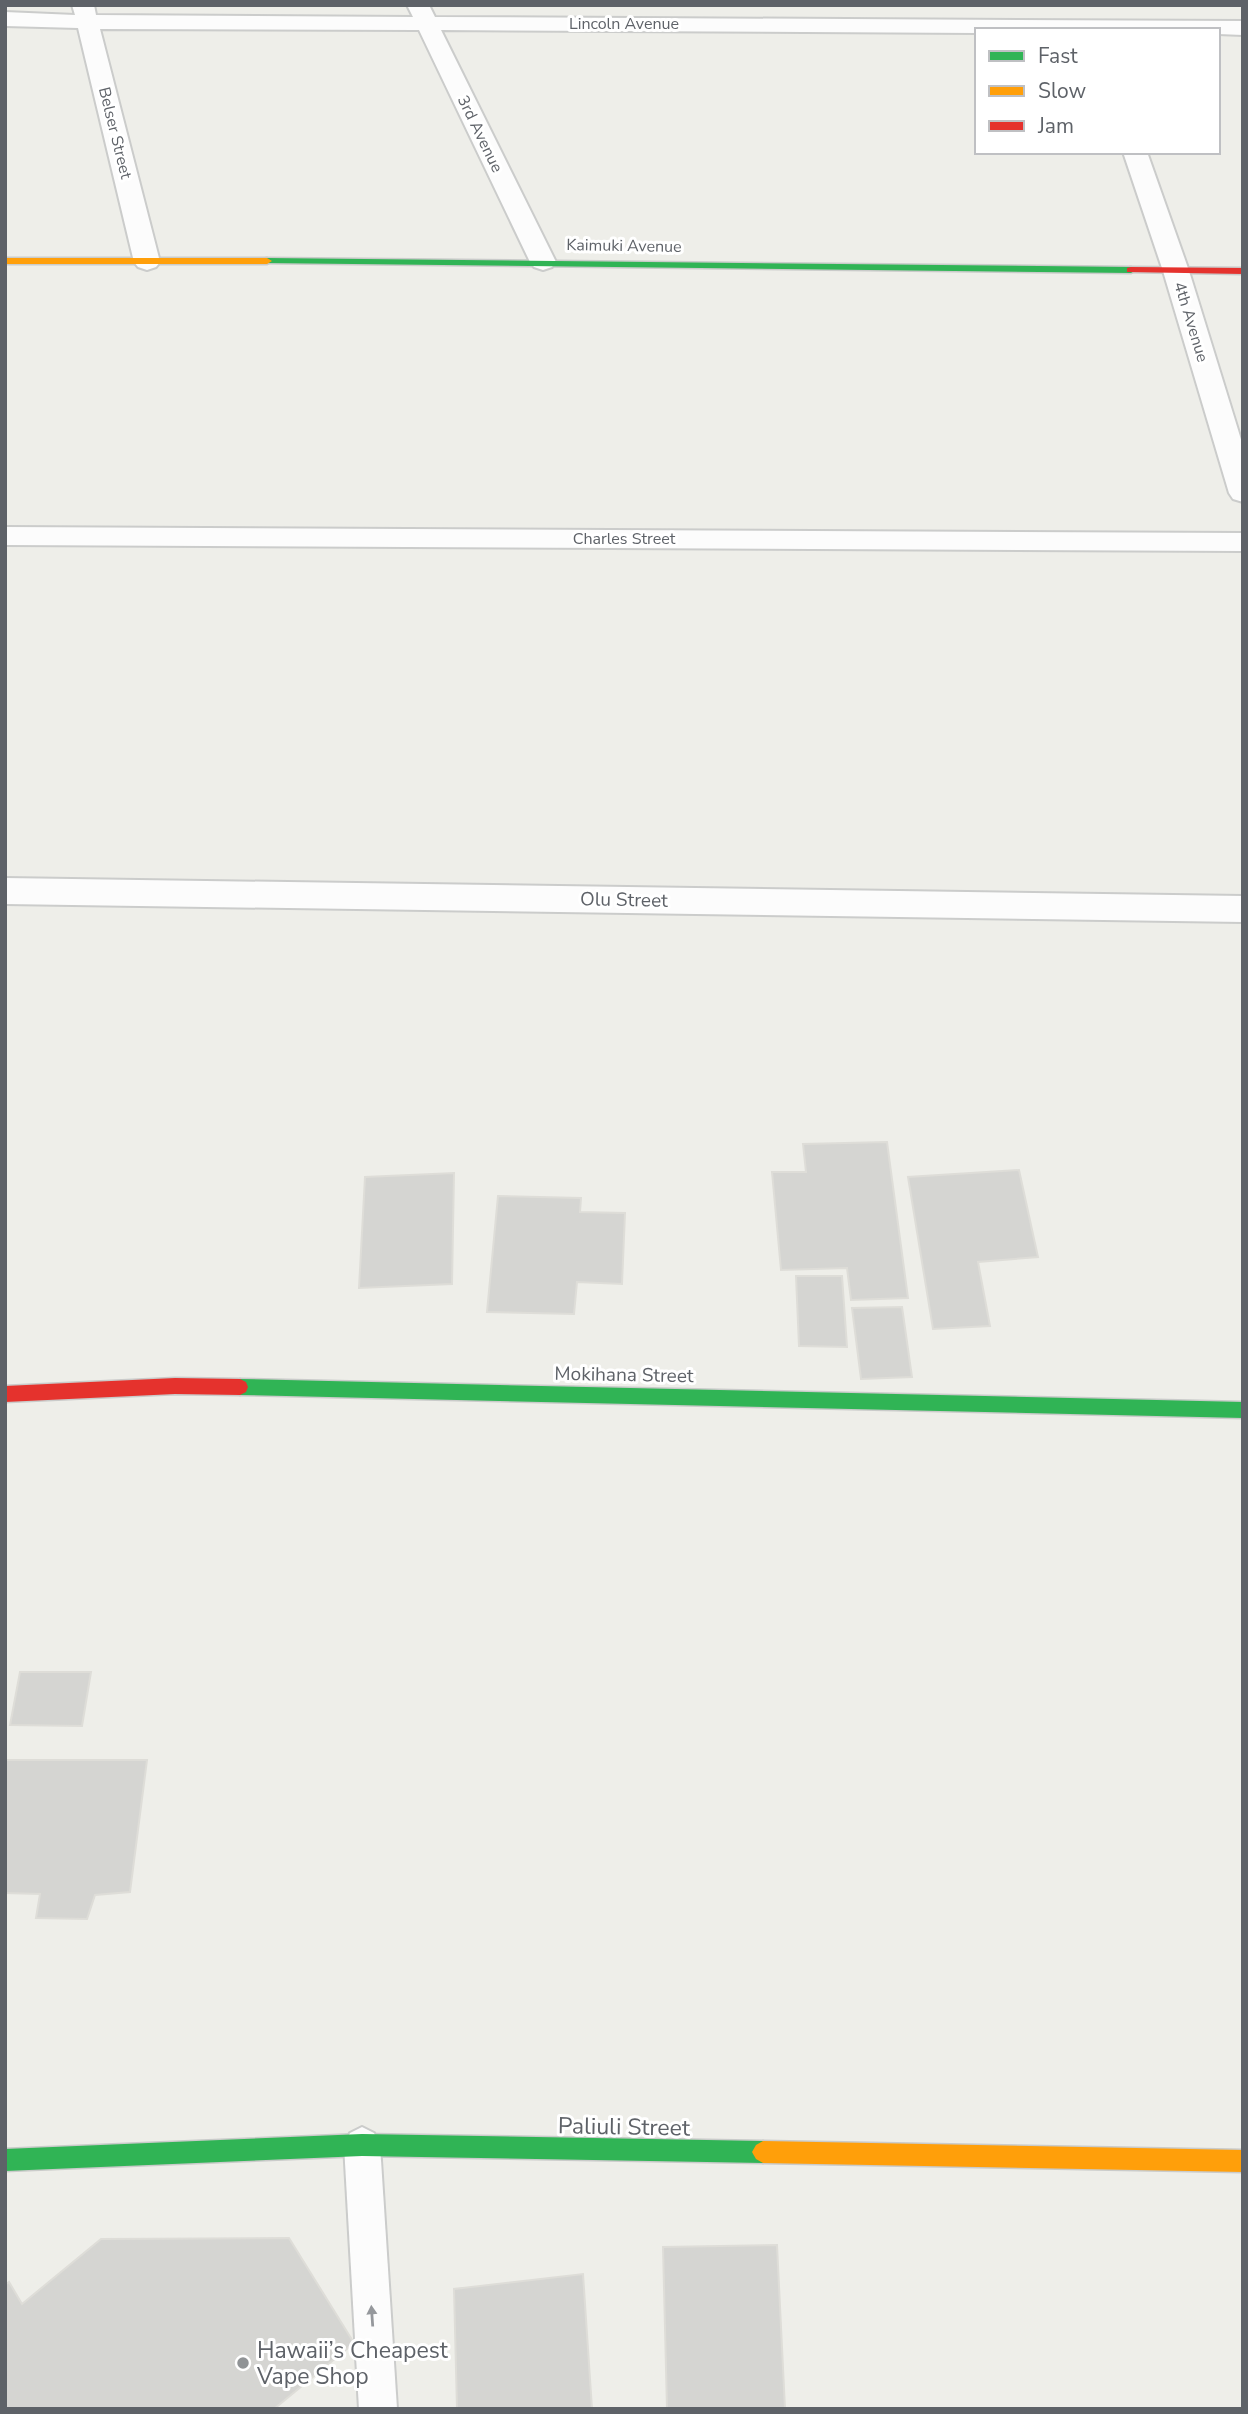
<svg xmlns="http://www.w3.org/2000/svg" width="1248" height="2414" font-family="'Nunito Sans',sans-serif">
	<rect width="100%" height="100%" fill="#eeeee9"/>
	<!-- building -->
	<g fill="#d5d5d2" stroke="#deddd8" stroke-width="2">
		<path d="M887 1142 908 1298 851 1300 847 1268 781 1270 772 1172H806L803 1144Z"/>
		<path d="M1019 1170 1038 1257 978 1262 990 1326 933 1329 908 1177Z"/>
		<path d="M454 1173 452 1284 359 1288 365 1177Z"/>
		<path d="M498 1196 581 1198 580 1212 625 1213 622 1284 577 1282 574 1314 487 1312Z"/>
		<path d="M796 1276H842L847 1347 799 1346Z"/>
		<path d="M902 1307 912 1377 861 1379 852 1308Z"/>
		<path d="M20 1672H91L82 1726 10 1725Z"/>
		<path d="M5 1760H147L130 1892 95 1895 87 1919 36 1918 40 1894 5 1893Z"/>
		<path d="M289 2238 354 2343 274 2409H5V2285L9 2282 22 2304 101 2239Z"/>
		<path d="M777 2245 785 2409H667L663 2247Z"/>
		<path d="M583 2274 592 2409H457L454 2289Z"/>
	</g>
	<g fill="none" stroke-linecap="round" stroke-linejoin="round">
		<!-- lane casing -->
		<g stroke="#cbcccb" stroke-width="4">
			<path id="lane" d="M362 2127 374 2133 380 2145 397 2409H359L344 2145 350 2133Z"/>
		</g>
		<!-- street casing -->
		<g stroke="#cbcccb" stroke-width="4">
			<g id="street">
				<path d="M72 5H94L96 15 413 17 407 5H429L435 17 1243 21V35L1218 34V30H977V33L441 30 556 262 552 267 543 270 534 267 530 262 419 30 100 29 160 262 156 267 147 270 138 267 134 262 78 28 5 26V12L75 15Z"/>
				<path d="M1123 152H1147L1189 271 1243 446V502L1233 499 1229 493 1163 271Z"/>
				<path d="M5 527 1243 533V551L5 545Z"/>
				<path d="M5 878 1243 896V922L5 904Z"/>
			</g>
		</g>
		<!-- fast casing -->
		<g stroke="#cacbca" stroke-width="3">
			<g id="fast">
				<path d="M267 258 1131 267 1136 270 1131 273 263 263V259Z"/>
				<path d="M240 1379 1243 1402V1418L240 1395 234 1392 232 1387 234 1382Z"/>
				<path d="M362 2134 763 2141 770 2145 774 2152 770 2159 763 2163 362 2156 5 2171V2149Z"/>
			</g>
		</g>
		<!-- slow casing -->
		<g stroke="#cacbca" stroke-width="3">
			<g id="slow">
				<path d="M5 258H267L272 261 267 264H5Z"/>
				<path d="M763 2141 1243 2150V2172L763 2163 756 2159 752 2152 756 2145Z"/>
			</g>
		</g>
		<!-- jam casing -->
		<g stroke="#cacbca" stroke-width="3">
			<g id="jam">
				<path d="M1131 267 1243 268V274L1127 272V268Z"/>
				<path d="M175 1378 240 1379 246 1382 248 1387 246 1392 240 1395 175 1394 5 1402V1386Z"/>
			</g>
		</g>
		<!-- lane -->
		<use href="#lane" fill="#fcfcfc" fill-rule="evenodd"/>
		<!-- street -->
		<use href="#street" fill="#fcfcfc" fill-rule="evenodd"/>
		<!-- fast -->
		<use href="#fast" fill="#30b455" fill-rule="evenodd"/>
		<!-- slow -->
		<use href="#slow" fill="#ff9f0a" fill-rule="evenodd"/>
		<!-- jam -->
		<use href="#jam" fill="#e5322d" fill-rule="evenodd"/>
	</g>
	<!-- one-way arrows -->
	<defs><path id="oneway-solid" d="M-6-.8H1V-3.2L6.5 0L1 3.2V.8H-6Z" transform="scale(1.75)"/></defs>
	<use fill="#95989c" href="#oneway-solid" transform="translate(372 2316) rotate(-94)"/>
	<!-- markers -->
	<circle fill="#909395" stroke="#fff" stroke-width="2.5" cx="243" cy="2363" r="7"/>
	<g text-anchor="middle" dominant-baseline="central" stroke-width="6" stroke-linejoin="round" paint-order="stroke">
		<!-- far-street labels -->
		<g font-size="16" fill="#5e6268" stroke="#fff">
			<text x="624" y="24">Lincoln Avenue</text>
			<text transform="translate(115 133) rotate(76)">Belser Street</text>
			<text transform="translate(480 134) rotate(64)">3rd Avenue</text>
			<text transform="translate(624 246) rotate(1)">Kaimuki Avenue</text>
			<text transform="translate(1191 322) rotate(73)">4th Avenue</text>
			<text x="624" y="539">Charles Street</text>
		</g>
		<!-- street labels -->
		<g font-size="19" fill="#5e6268" stroke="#fff">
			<text transform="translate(624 900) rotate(1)">Olu Street</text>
			<text transform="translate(624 1375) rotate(1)">Mokihana Street</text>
		</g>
		<!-- near-street labels -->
		<g font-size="23" fill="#5e6268" stroke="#fff">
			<text transform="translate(624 2127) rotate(1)">Paliuli Street</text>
		</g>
		<!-- near-poi labels -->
		<g font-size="23" fill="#5e6268" stroke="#fff" text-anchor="start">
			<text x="257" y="2350">Hawaii’s Cheapest<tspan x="257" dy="26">Vape Shop</tspan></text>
		</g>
	</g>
	<!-- border -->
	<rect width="1248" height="2414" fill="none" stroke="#5e6268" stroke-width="14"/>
	<!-- legend -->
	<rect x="975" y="28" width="245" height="126" fill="#ffffff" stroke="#bfc0c3" stroke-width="2"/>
	<rect x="989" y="51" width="35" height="10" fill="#30b455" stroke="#bfc0c3" stroke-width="2"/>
	<text x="1038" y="63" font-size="21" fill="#5e6268">Fast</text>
	<rect x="989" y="86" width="35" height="10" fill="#ff9f0a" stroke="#bfc0c3" stroke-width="2"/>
	<text x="1038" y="98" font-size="21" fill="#5e6268">Slow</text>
	<rect x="989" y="121" width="35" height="10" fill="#e5322d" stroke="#bfc0c3" stroke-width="2"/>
	<text x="1038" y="133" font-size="21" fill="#5e6268">Jam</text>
</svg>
